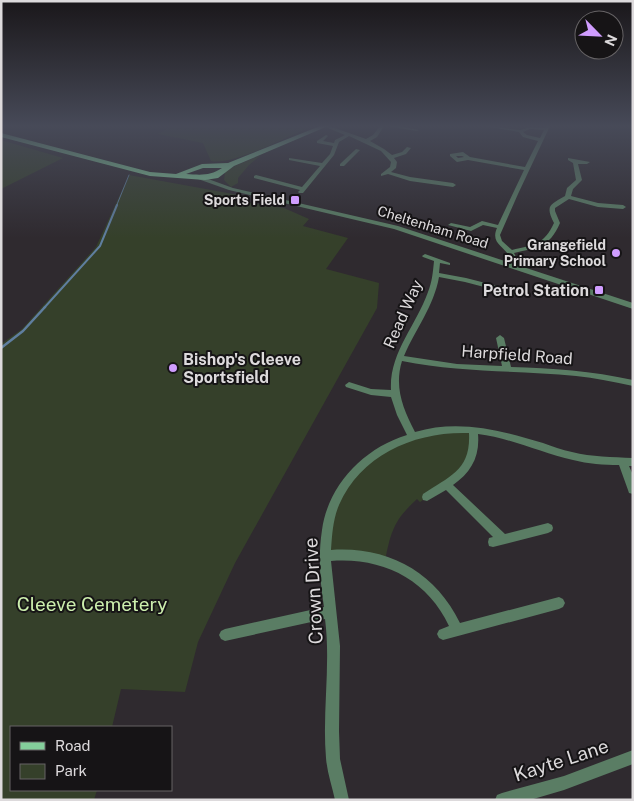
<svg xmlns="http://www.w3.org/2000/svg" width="634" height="801" font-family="'Public Sans',sans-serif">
	<rect width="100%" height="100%" fill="#2f2a2f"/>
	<!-- green -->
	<g fill="#35402a">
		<path d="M172 126H290L306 129C285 138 231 166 211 161L203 143 158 134Z"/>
		<path d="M1 140 63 158 1 189Z"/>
		<path d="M261 155 249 165 238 178V183L231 187 224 180 225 172 235 166Z"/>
		<path d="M129 175 244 196 247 202 284 208 309 219 303 226 348 238 326 269 379 283 377 308 235 563 198 642 185 692 121 689 112 727H11V790H97L94 800H1V344L22 329 96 247Z"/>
		<path d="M473 430 475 450 446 484 420 502 417 499C394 520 391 531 385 561L325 556V534L349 478 402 439Z"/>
	</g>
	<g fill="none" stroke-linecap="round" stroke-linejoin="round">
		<!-- stream-far2 -->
		<path stroke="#5f7e9f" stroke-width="1" d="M116 207 129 175"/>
		<!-- stream-far1 -->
		<path stroke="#5f7e9f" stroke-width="2" d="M44 308 100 246 117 205"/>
		<!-- stream -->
		<path stroke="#5f7e9f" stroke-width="2.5" d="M1 348 23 331 45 307"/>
		<!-- minor -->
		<g fill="#5a7d64" fill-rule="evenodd">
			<path d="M323 126H329L366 139 373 135 380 126H384L377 137 370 141 384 149 392 155 402 152 407 147 411 148 406 154 394 158 397 162 396 168 391 172 410 177 453 183 456 185 453 187 410 181 388 174 381 176V174L390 167 391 162 381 151 349 136 339 142 334 155 303 193H299L298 192 300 190 254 178V176L256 175 302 187 320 166 289 160V158L322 163 330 154 333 146 317 143V141L326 135 328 136 323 141 334 143 335 140 345 135Z"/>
			<path d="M390 126H399L419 130 417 131 392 127Z"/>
			<path d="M488 126 520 130 530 127 545 128 546 126H550L518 194 500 235 502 241 512 250C533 245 544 245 554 223 545 205 550 205 565 196L567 188 576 180 573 163 568 160V158L590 162 587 164H578L582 180 573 189 571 196 598 203 623 205 626 207 623 209 598 207 569 199 555 208V211L560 223C549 248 538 247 514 253L517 259 513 265H509L508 264 511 259C505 246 490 244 497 228L483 225 471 231 448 225 451 223 470 227 482 221 498 225 524 170 468 160 457 162 450 156V154L463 152 470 157 525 167 538 141 523 137 519 132 490 127ZM530 129 544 130 540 138 527 135 523 132ZM456 156H462L464 157 458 158Z"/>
			<path d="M356 149 360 150 344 166H340V164Z"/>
			<path d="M425 254 450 263V265L440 263 439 273 466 278 525 293 526 295 522 297 465 282 439 277C434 306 415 330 404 356L457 364 502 366 496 338 500 335 504 338 511 367C552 368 592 371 633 380V386C614 382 595 378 576 376 517 370 460 373 402 361 394 387 403 409 415 432 458 419 501 430 543 443 552 446 562 450 572 452 592 457 612 457 633 458V466H629L633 475V494L629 493 628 490 619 465C604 465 588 464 573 460 541 453 511 438 478 434 480 457 471 472 453 485L505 534 548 523 552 525 553 528 552 531 548 533 493 547 489 546 488 542 489 538 493 537 446 490 427 501 423 500 422 497 423 494C450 476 471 470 469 433 416 431 361 454 339 505 333 519 332 535 331 550 388 546 435 572 460 623L559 597 563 599 565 603 563 607 559 609 443 640 439 638 437 634 439 630 449 626C427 579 382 557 331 561L340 646 339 731 340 759 349 800H335C332 786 327 772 326 758 322 712 331 665 325 619L225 641 221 639 219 635 221 631 225 629 324 607C320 582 318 556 322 530 328 485 364 448 407 435L397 415 391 397 371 395 346 387 345 385 349 382 371 389 391 390C389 353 416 326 428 292 432 282 433 272 434 261L423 257 422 256Z"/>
			<path d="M633 750V764L564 790 530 800H495L497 795 502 793 564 776Z"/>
		</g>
		<!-- tertiary -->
		<path fill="#5a7d64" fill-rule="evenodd" d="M200 176 233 188 398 226 633 303V309L394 229 229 190 198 179 197 178Z"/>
		<!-- primary -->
		<path fill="#84ce9b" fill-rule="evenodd" d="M320 126H328L234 166 218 178 205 180 150 176 1 137V133L150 172 176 174 202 164 228 163ZM203 168H222C210 176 201 175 186 174Z"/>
	</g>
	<!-- sky -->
	<linearGradient id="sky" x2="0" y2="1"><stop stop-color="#1a171a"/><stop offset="0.53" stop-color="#474a58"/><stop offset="1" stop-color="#474a58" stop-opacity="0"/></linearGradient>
	<rect width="634" height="238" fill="url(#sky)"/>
	<!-- markers -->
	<g fill="#d09dff" stroke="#161416" stroke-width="2">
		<rect x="290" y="195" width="10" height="10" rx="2.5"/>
		<circle cx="616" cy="253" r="5"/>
		<rect x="594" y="285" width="10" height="10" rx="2.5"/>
		<circle cx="173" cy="368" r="5"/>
	</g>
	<g text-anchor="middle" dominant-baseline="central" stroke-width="4" stroke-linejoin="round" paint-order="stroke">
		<!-- far-poi labels -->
		<g font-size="14" font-weight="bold" fill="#dddadc" stroke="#161416" text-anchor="end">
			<text x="285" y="200">Sports Field</text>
			<text x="606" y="245">Grangefield<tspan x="606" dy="16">Primary School</tspan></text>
		</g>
		<!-- far-street labels -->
		<g font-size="14" fill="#dddadc" stroke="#161416">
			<text transform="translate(433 227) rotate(17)">Cheltenham Road</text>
		</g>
		<!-- poi labels -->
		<g font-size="16" font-weight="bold" fill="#dddadc" stroke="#161416" text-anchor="end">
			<text x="589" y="290">Petrol Station</text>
			<text x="183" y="359" text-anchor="start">Bishop's Cleeve<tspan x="183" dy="18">Sportsfield</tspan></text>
		</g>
		<!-- street labels -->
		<g font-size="16" fill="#dddadc" stroke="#161416">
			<text transform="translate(403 314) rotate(-66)">Read Way</text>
			<text transform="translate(517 355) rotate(4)">Harpfield Road</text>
		</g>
		<!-- near-street labels -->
		<g font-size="19" fill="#dddadc" stroke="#161416">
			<text transform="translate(313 591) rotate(-93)">Crown Drive</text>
			<text transform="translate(561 760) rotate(-18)">Kayte Lane</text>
		</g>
		<!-- near-park labels -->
		<g font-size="19" fill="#cceead" stroke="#161416">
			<text x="92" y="604">Cleeve Cemetery</text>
		</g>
	</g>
	<!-- border -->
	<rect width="634" height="801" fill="none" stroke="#dddadc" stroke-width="5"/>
	<!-- legend -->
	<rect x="10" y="726" width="162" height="65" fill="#161416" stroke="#666365"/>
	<rect x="20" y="742" width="25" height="8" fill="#84ce9b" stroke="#666365"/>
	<text x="55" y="751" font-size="15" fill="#dddadc">Road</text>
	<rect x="20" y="764" width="25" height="15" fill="#35402a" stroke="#666365"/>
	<text x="55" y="776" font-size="15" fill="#dddadc">Park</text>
	<!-- north arrow -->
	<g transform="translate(599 35) rotate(114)"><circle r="24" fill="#161416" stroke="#666365"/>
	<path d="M0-4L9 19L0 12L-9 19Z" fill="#d09dff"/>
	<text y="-8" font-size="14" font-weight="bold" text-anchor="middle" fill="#dddadc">N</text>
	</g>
</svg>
